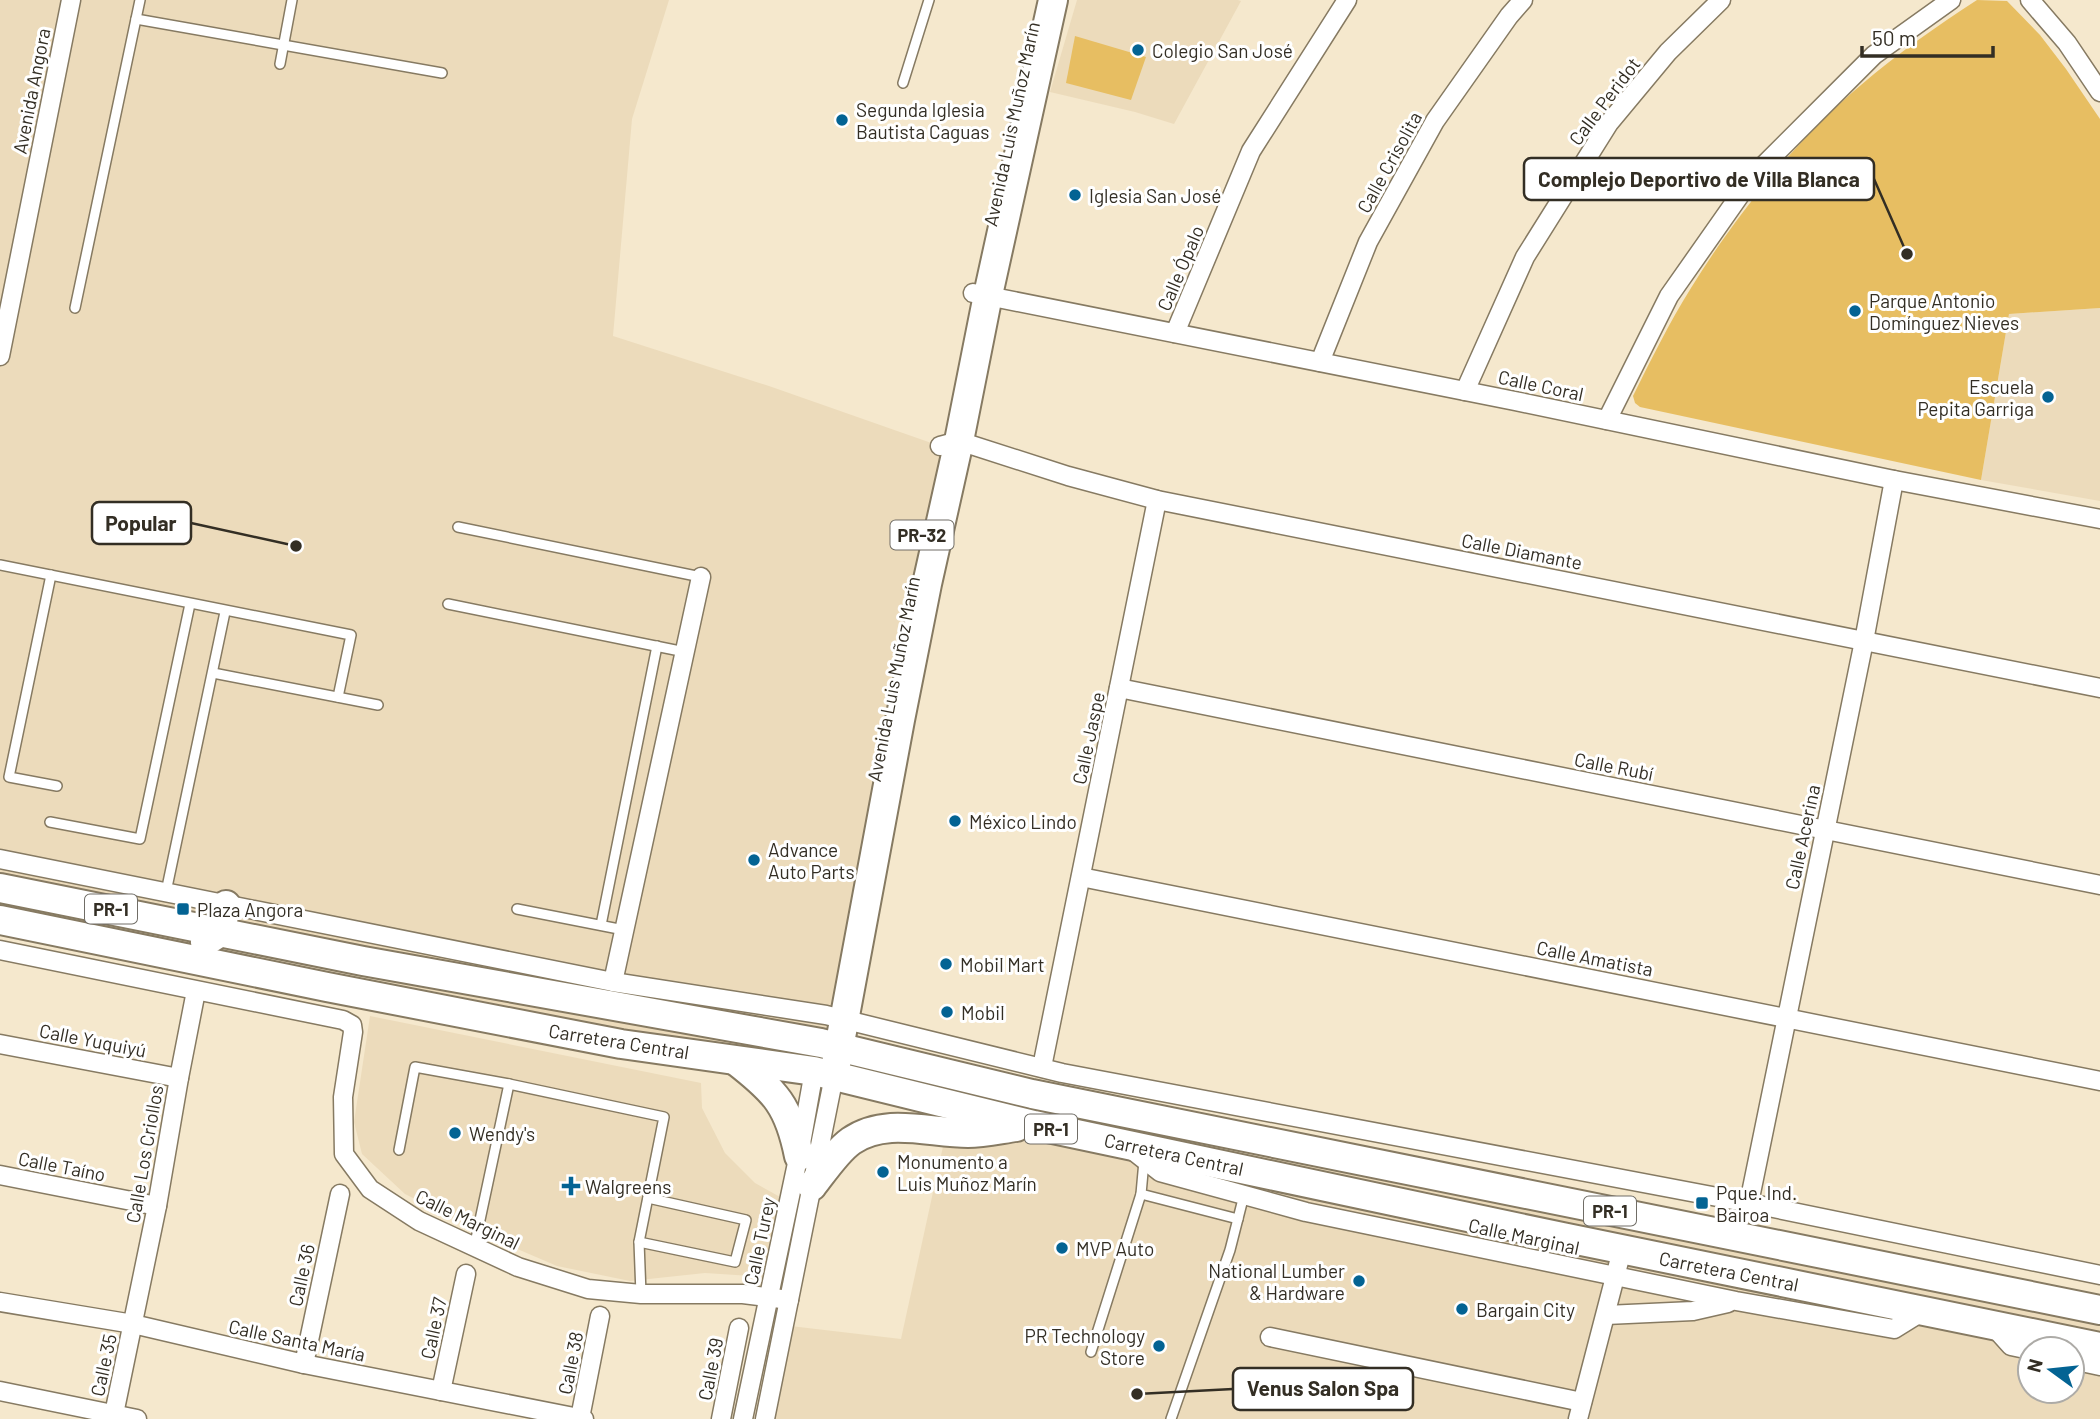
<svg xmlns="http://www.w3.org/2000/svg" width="2100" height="1419" font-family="Barlow,sans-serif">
	<rect width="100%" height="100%" fill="#f5e8cd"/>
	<!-- built -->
	<g fill="#ecdbbb" fill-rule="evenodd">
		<path d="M0 0H669L632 119 613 336 769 386 957 452 838 1073 0 904Z"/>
		<path d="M1077 0H1238L1241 1 1174 124 1135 112 1050 92Z"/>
		<path d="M2100 308V501L1981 480 2009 314Z"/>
		<path d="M370 1016 701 1083 702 1108 725 1153 755 1183 782 1198 765 1270 751 1276 705 1273 630 1281 557 1266 494 1239 405 1194 362 1154 354 1122Z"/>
		<path d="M954 1096 2100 1323V1419H763L782 1325 901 1339ZM2030 1349H2072V1391H2030Z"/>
	</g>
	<!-- garden -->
	<g fill="#e7be62">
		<path d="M1977 0 2007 1 2040 35 2066 69 2100 119V308L2009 314 1981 480 1640 407 1635 403 1633 396C1651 360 1669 323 1691 288 1736 215 1796 140 1861 85 1898 53 1937 26 1977 0Z"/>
		<path d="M1075 36 1146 57 1131 100 1066 83Z"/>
	</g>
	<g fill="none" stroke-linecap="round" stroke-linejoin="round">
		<!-- service casing -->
		<g stroke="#867a62" stroke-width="12">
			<g id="service">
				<path d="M136 19 442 73"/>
				<path d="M280 64 292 0"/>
				<path d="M903 83 929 0"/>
				<path d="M75 308 140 0"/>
				<path d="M458 527 701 577"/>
				<path d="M0 565 351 635 338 697"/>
				<path d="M51 575 9 777 57 786"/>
				<path d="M448 604 685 652"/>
				<path d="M213 673 378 705"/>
				<path d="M50 822 140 839 190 604"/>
				<path d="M166 892 225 612"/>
				<path d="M517 909 624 930"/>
				<path d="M601 925 657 646"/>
				<path d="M399 1150 415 1067 509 1084"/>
				<path d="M1144 1161 1141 1194 1238 1219"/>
				<path d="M639 1242 735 1262 746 1220 648 1198"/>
				<path d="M474 1248 509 1084 664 1117 639 1242 641 1294"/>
				<path d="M1091 1352 1141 1194"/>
				<path d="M1171 1419 1230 1250 1244 1195"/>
			</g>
		</g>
		<!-- minor casing -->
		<g stroke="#867a62" stroke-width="21">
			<g id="minor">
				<path d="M2030 0 2067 43 2100 92"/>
				<path d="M973 293 1515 401 1894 480 2100 519"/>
				<path d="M1175 333 1251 151 1347 0"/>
				<path d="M0 356 71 0"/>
				<path d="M1320 362 1368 242 1435 121 1509 16 1523 0"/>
				<path d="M1465 391 1525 257 1609 123 1668 52 1721 0"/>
				<path d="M1607 420 1669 296 1754 175 1874 55 1951 0"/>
				<path d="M940 446 959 441 1068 476 1157 500 2100 688"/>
				<path d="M1119 688 2100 885"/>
				<path d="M0 859 613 982 826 1015 1062 1073 1749 1203 2100 1275"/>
				<path d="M1081 877 2100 1081"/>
				<path d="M0 950 343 1020 352 1025 353 1032 343 1097 344 1154 370 1189 419 1221 518 1267 588 1289 641 1294H743L789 1300"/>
				<path d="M613 982 701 577"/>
				<path d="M0 1044 179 1078"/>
				<path d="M1042 1067 1157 500"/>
				<path d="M1132 1150 1160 1172 1306 1212 1736 1301 1894 1329 1923 1311"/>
				<path d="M0 1175 157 1206"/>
				<path d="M1749 1203 1864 641 1894 480"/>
				<path d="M0 1302 133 1324 304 1364 584 1419"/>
				<path d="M1606 1315 1693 1311 1728 1303"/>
				<path d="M1993 1326 2011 1346 2030 1350"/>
				<path d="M1270 1337 1582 1402"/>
				<path d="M2072 1360 2100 1366"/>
				<path d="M304 1364 340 1194"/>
				<path d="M0 1391 137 1419"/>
				<path d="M441 1391 466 1274"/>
				<path d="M114 1414 157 1206 179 1078 196 991"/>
				<path d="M580 1418 600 1316"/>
				<path d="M721 1419 739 1328"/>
				<path d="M743 1419 800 1149 814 1071"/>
				<path d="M765 1419 834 1076"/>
				<path d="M1578 1419 1622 1250"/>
			</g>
		</g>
		<!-- primary casing -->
		<g stroke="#867a62" stroke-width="32">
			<g id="primary">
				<path d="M0 888 363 961 821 1043 1032 1094 2100 1310"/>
				<path d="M0 920 327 987 621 1044 814 1071 1034 1125 1562 1237 2100 1347"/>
				<path d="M205 942 221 932 226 905"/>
				<path d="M736 1061C776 1092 789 1106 799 1156"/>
				<path d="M836 1064 900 720 927 584 959 441 988 295 1053 0"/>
				<path d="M812 1186C823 1172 837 1151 851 1141 886 1117 929 1133 968 1133 984 1133 1001 1129 1016 1127"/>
			</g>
		</g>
		<!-- service -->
		<use href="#service" stroke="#fff" stroke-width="9"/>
		<!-- minor -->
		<use href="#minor" stroke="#fff" stroke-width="18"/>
		<!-- primary -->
		<use href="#primary" stroke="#fff" stroke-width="28"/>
	</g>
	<!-- markers -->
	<g fill="#036393" stroke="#fff" stroke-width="2.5">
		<circle cx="1138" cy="50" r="7"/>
		<circle cx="842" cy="120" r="7"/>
		<circle cx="1075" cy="195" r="7"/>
		<circle cx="1855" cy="311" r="7"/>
		<circle cx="2048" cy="397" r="7"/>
		<circle cx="955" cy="821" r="7"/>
		<circle cx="754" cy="860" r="7"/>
		<rect x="176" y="902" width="14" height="14" rx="3.5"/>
		<circle cx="946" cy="964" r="7"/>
		<circle cx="947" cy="1012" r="7"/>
		<circle cx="455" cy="1133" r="7"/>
		<circle cx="883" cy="1172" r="7"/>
		<path d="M567.5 1175.5h7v7h7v7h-7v7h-7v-7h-7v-7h7z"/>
		<rect x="1695" y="1196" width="14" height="14" rx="3.5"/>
		<circle cx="1062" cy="1248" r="7"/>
		<circle cx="1359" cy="1281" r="7"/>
		<circle cx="1462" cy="1309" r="7"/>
		<circle cx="1159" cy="1346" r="7"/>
	</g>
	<g text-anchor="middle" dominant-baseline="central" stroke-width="6" stroke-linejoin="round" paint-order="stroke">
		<!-- shield labels -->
		<g fill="#fff" stroke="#706d66" stroke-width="2">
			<rect x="890.5" y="520.5" width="63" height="29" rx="5"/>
			<rect x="85" y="894.5" width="52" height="29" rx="5"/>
			<rect x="1025" y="1114.5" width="52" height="29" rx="5"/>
			<rect x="1584" y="1196.5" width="52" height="29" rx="5"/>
		</g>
		<g font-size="18" font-weight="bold" fill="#332e24">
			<text x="922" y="535">PR-32</text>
			<text x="111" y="909">PR-1</text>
			<text x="1051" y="1129">PR-1</text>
			<text x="1610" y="1211">PR-1</text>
		</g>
		<!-- poi labels -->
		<g font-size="19" fill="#332e24" stroke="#fff" text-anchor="start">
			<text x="1152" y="50">Colegio San José</text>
			<text x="856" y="109">Segunda Iglesia<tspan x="856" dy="22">Bautista Caguas</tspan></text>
			<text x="1089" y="195">Iglesia San José</text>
			<text x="1869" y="300">Parque Antonio<tspan x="1869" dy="22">Domínguez Nieves</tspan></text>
			<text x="2034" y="386" text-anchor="end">Escuela<tspan x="2034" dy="22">Pepita Garriga</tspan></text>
			<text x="969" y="821">México Lindo</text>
			<text x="768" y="849">Advance<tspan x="768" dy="22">Auto Parts</tspan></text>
			<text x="197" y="909">Plaza Angora</text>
			<text x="960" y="964">Mobil Mart</text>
			<text x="961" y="1012">Mobil</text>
			<text x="469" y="1133">Wendy's</text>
			<text x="897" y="1161">Monumento a<tspan x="897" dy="22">Luis Muñoz Marín</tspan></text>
			<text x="585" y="1186">Walgreens</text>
			<text x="1716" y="1192">Pque. Ind.<tspan x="1716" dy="22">Bairoa</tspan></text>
			<text x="1076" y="1248">MVP Auto</text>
			<text x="1345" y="1270" text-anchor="end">National Lumber<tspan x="1345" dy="22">&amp; Hardware</tspan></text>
			<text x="1476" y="1309">Bargain City</text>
			<text x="1145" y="1335" text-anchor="end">PR Technology<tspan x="1145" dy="22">Store</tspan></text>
		</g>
		<!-- street labels -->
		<g font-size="19" fill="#332e24" stroke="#fff">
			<text transform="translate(31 91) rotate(-79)">Avenida Angora</text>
			<text transform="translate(1604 101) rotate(-53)">Calle Peridot</text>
			<text transform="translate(1011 124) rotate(-78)">Avenida Luis Muñoz Marín</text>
			<text transform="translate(1389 162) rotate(-61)">Calle Crisolita</text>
			<text transform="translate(1180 268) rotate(-67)">Calle Ópalo</text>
			<text transform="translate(1541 385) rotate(12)">Calle Coral</text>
			<text transform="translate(1522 551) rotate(11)">Calle Diamante</text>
			<text transform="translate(893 679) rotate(-79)">Avenida Luis Muñoz Marín</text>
			<text transform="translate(1088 738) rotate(-78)">Calle Jaspe</text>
			<text transform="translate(1614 766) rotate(11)">Calle Rubí</text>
			<text transform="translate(1802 837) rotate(-78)">Calle Acerina</text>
			<text transform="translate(1595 958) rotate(11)">Calle Amatista</text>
			<text transform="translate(93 1040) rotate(11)">Calle Yuquiyú</text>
			<text transform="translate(619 1041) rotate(9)">Carretera Central</text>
			<text transform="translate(144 1154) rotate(-80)">Calle Los Criollos</text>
			<text transform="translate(1174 1154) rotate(12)">Carretera Central</text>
			<text transform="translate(62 1166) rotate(11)">Calle Taíno</text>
			<text transform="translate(468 1219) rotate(26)">Calle Marginal</text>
			<text transform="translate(1524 1236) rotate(12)">Calle Marginal</text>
			<text transform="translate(759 1241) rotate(-78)">Calle Turey</text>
			<text transform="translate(1729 1271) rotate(11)">Carretera Central</text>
			<text transform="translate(301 1275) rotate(-78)">Calle 36</text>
			<text transform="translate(433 1328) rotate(-78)">Calle 37</text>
			<text transform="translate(297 1340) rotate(12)">Calle Santa María</text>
			<text transform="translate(570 1363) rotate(-79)">Calle 38</text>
			<text transform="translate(103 1365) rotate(-78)">Calle 35</text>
			<text transform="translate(710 1369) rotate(-79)">Calle 39</text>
		</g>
	</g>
	<!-- callouts -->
	<path fill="none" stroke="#332e24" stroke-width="2.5" d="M1907 254L1874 179M296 546L191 523M1137 1394L1233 1389"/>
	<g fill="#332e24" stroke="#fff" stroke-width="2.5">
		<circle cx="1907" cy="254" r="7"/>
		<circle cx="296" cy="546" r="7"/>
		<circle cx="1137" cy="1394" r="7"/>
	</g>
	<g fill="#fff" stroke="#332e24" stroke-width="2.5">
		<rect x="1524" y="158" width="350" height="42" rx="7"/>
		<rect x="92" y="502" width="99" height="42" rx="7"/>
		<rect x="1233" y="1368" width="180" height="42" rx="7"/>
	</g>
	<g font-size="21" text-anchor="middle" font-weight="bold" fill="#332e24">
		<text x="1699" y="187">Complejo Deportivo de Villa Blanca</text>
		<text x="141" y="531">Popular</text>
		<text x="1323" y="1396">Venus Salon Spa</text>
	</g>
	<!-- north arrow -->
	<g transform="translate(2051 1370) rotate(285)"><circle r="33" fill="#ffffff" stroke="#adaba7" stroke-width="2"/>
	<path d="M0-5L12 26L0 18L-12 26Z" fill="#036393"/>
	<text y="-10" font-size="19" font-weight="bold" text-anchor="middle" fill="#332e24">N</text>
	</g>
	<!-- scale -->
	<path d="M1862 46v10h131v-10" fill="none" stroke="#332e24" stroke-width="3.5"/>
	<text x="1872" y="46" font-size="21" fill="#332e24" stroke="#ffffff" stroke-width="5" paint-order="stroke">50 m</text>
</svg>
